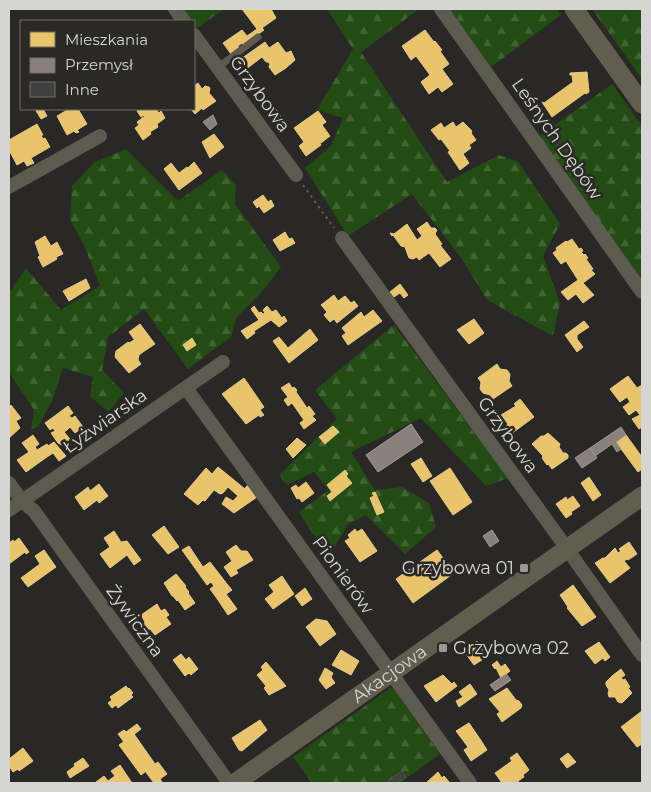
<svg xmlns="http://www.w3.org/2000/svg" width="651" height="792" font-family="Montserrat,sans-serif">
	<defs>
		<pattern id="forest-firs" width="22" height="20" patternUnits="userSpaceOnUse" patternTransform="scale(1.25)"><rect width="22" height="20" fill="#234b14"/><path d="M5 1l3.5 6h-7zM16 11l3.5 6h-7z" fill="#426435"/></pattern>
	</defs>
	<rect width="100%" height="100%" fill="#292826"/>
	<!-- forest -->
	<g fill="url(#forest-firs)">
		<path d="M184 9H224L197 28Z"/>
		<path d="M327 9H419L361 52 447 182 499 155 518 162 560 224 543 256 560 303 553 336 487 300 462 259 412 194 348 236 305 168 331 146 343 118 317 110 353 49Z"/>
		<path d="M446 9H557L561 15 491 67Z"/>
		<path d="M592 9H642V79Z"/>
		<path d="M612 84 642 126V282L538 137Z"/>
		<path d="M126 149 178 201 222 170 236 185 235 204 281 267 261 293 236 318 231 337 188 369 144 309 108 337 102 370 124 393 108 412 90 396 93 377 63 368 52 401 38 427 31 429 34 410 9 372V290H11L26 268 61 310 100 286 84 245 70 220 72 186 95 162Z"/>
		<path d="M394 325 508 478 486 486 421 418 351 452 375 490 402 487 429 503 436 527 405 554 366 515 348 524 328 558 299 512 329 490 314 472 287 485 279 475 337 419 315 390Z"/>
		<path d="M392 687 440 754 400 783H312L293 757Z"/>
	</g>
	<!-- homes -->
	<g fill="#e9c46a" stroke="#e3c98a">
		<path d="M242 9H271L276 18 262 28 264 30 243 45 242 43 238 46 239 48 231 54 223 43 242 30 247 36 257 29Z"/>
		<path d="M425 30 434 42 435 41 442 50 440 51 449 64 442 69 453 84 442 92 438 87 429 94 421 82 430 75 416 56 411 60 402 46Z"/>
		<path d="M265 42 269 48 278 42 286 53 291 51 295 60 286 68 275 75 269 67 270 64 268 62H266L262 57 245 70 238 61Z"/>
		<path d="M587 72 589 92 586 94 585 93 552 117 542 102 544 103 573 82 572 75H570V73Z"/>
		<path d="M198 83 202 89 205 86 209 87 210 89 209 93 216 101 203 110 202 108 195 114 191 109H194V86Z"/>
		<path d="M35 109H43L47 116 41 119Z"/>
		<path d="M69 109H78L87 124 77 130 79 132 76 133 74 131 67 135 57 116Z"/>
		<path d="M140 109H156L159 113 161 111 165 118 157 124 158 127 150 132 151 134 143 140 135 128 139 125 137 122 145 116 144 115 141 117 137 111Z"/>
		<path d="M318 111 326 122 322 125 330 136 321 143 319 142 321 145 306 156 299 146 304 142 294 128Z"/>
		<path d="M453 122 456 127 463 122 472 131 471 133 476 140 469 145 471 148 463 154 469 163 460 170 448 152 450 151 441 139 439 140 431 130 441 123 444 128Z"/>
		<path d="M37 124 43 135H41L43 139 45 138 50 147 31 158 34 163 27 166 24 161 17 165 9 150V140Z"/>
		<path d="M214 134 224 147 210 158 202 142Z"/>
		<path d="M194 162 202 173 179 190 164 169 171 163 179 173 187 167 188 168Z"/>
		<path d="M263 195 268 202 271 200 274 206 264 213 259 206 257 208 253 202Z"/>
		<path d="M427 222 431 228H435L437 230 435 234 442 244 440 245 451 259 440 267 429 253 419 260 417 257 413 259 409 258 405 247 401 246 393 235 392 236 390 233 394 234 407 224 417 240 422 236 417 229Z"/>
		<path d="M285 232 289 239 292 238 295 243 280 251 273 240Z"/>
		<path d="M45 236 51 246 57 242 63 254 56 257 57 259 43 267 38 257 40 256 35 242Z"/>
		<path d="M572 239 579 249 581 248 583 251 581 252 584 255 585 254 588 258 586 259 593 269 591 270 595 274 583 283 594 295 583 303 576 294 568 300 561 292 578 280 566 261 561 264 553 253 557 250 556 248 566 241 567 242Z"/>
		<path d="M86 279 90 288 69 301 63 291Z"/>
		<path d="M400 284 408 295 404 298 400 293 394 297 390 292Z"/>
		<path d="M334 295 338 301 345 296 351 303 354 301 358 306 337 323 334 319 330 322 324 315 327 312 321 305Z"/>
		<path d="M254 306 259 313 261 312 263 314 265 313 263 310 267 306 272 312 276 310 282 318 284 316 287 321 279 327 271 320 254 331 255 333 247 339 241 331 259 320 251 309Z"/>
		<path d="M373 310 382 321 348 345 342 336 346 333 342 328 361 312 364 317Z"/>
		<path d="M474 319 484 333 469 344 457 330Z"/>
		<path d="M584 321 589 327 577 335V339L583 347 577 352 565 335Z"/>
		<path d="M140 324 155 344 143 352 129 332Z"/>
		<path d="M310 329 318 340 289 363 273 341 279 337 288 348Z"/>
		<path d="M192 338 196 345 187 351 183 345Z"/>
		<path d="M134 340 143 352 139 355 138 360 141 364 129 373 115 357 116 351 128 342 129 343Z"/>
		<path d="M497 364 500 369 507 370 510 374 509 381 512 386 493 399 490 395 483 393 480 389 481 382 478 378Z"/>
		<path d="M628 376 637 388 642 385V427L639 429 632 419 640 415 636 410 629 415 623 407 630 402 627 397 620 402 610 389Z"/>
		<path d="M244 378 264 407 260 410 264 415 260 417 259 415 246 424 222 394Z"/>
		<path d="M289 383 292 388 294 387 297 390 296 392 307 408 309 406 315 414 312 416 316 420 304 429 300 423 304 420 292 403 288 406 284 400 288 397 281 388Z"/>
		<path d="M520 399 534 417 511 434 506 426 508 424 501 415 516 406 514 404Z"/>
		<path d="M11 405 21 418 16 421 20 428 9 438V407Z"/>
		<path d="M68 406 73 413 69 416 72 418 75 416 83 427 75 433 70 427 67 430 56 415Z"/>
		<path d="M56 415 67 430 64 432 70 439 62 445 58 443 51 433 55 431 53 428 50 430 45 423Z"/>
		<path d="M333 426 339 432 325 444 319 437Z"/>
		<path d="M548 433 560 444 559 447 563 453H566L568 455V458L552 469 548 464 547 465 542 458 543 456 532 444 541 436H544Z"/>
		<path d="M33 435 39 444 35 447 44 459 26 472 17 460 29 452 22 443Z"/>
		<path d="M626 435 642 457V469L638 472 616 442Z"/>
		<path d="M297 438 306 445 293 458 286 449Z"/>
		<path d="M54 442 66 456 59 461 48 446Z"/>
		<path d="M47 444 53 453 44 459 37 450Z"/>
		<path d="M421 458 432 476 423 482 411 464Z"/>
		<path d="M218 467 245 489 238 496 228 487 223 493 220 494 214 490 205 501 203 500 198 505 184 494 206 468 212 474Z"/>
		<path d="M450 468 472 502 453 515 430 481Z"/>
		<path d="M345 470 348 474 346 476 352 483 330 501 327 496 332 492 327 485Z"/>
		<path d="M589 477 601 495 593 501 581 483Z"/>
		<path d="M306 482 314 493 302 502 299 498 297 499 291 488 296 485 298 488Z"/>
		<path d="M99 484 108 496 99 503 97 500 84 510 75 497 88 487 90 491Z"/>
		<path d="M248 485 257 497 234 513 222 504 226 497 233 501Z"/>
		<path d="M375 492 384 512 377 515 370 498 374 496 372 493Z"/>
		<path d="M573 496 580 506 571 512 572 514 566 518 556 504 566 497 567 500Z"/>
		<path d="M164 526 179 547 168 554 152 535Z"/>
		<path d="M355 529 357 532 362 529 377 551 360 562 345 541 350 538 348 535Z"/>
		<path d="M114 531 121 542 127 541 141 560 134 565 127 555 110 568 100 554 110 547 104 538Z"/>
		<path d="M19 538 29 552 26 554 25 552 9 564V543L13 540 14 542Z"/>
		<path d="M629 542 637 554 628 560 619 549Z"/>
		<path d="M236 545 241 551H247L253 560 236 570 238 573 231 577 224 567 232 561 226 552Z"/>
		<path d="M189 546 203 567 210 562 227 584 213 593 210 589 214 586 211 582 207 585 182 550Z"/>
		<path d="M615 548 618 553 621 551 627 559 624 561 630 568 610 583 595 563 603 558H605Z"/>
		<path d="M44 550 56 567 28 587 21 578 40 564 35 556Z"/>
		<path d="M437 550 454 573 413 603 396 579Z"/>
		<path d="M176 574 186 586 185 587 189 592 188 593 195 603 185 610 178 600 177 601 173 596H172L164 583Z"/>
		<path d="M282 576 294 594 273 609 265 599 274 592 269 585Z"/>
		<path d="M227 584 232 590 218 600 213 593Z"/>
		<path d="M573 585 596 617 582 626 567 608 568 607 560 595Z"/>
		<path d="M305 588 312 599 302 606 295 596Z"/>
		<path d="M226 594 237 609 228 615 218 600Z"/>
		<path d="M157 604 161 611 165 609 169 615 166 617 171 624 155 635 150 629H147L144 625 145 622 141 615Z"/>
		<path d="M316 619 327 621 336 634 320 646 306 627Z"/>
		<path d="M477 641 488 656 474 665 464 651Z"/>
		<path d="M599 642 610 657 605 661 603 658 595 664 585 651Z"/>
		<path d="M341 650 359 661 351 675 332 665Z"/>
		<path d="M181 654 186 660 189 657 198 669 191 675 189 673 185 676 173 660Z"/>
		<path d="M497 661 501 667 505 664 510 671 501 678 496 668 495 669 492 665Z"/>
		<path d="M266 662 286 686 269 695 264 688 266 686 257 675 263 670 261 667Z"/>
		<path d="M325 668 333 673 331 677 335 683 326 689 319 680Z"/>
		<path d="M621 669 625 675 621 678 623 680 625 679 630 687 628 688 632 693 622 703 618 702 615 697H609L608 693 609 690 606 685V682L612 676Z"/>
		<path d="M443 675 452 684 454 682 457 686 436 702 424 686Z"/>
		<path d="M470 684 477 694 459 707 456 701 463 697 459 692Z"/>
		<path d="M126 686 128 689 129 688 133 693 131 695 133 697 118 708 116 705 112 708 108 703 112 700 110 697Z"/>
		<path d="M507 688 516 700 519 701 522 705 521 708 502 722 497 714 500 712 489 699Z"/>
		<path d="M642 711V744L637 747 621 727Z"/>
		<path d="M260 720 267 730 242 751 239 750 232 738Z"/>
		<path d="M469 723 480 739 468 747 456 731Z"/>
		<path d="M137 724 141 729 124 742 118 734 124 730 126 732Z"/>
		<path d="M134 734 155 764 141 775 119 745Z"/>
		<path d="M480 739 487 750 471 761 464 750Z"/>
		<path d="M23 748 33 761 19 771 18 769 13 772 9 766V759Z"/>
		<path d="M517 753 529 770 523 775 524 777 518 781 519 783H502L495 773 512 761 510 758Z"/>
		<path d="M568 753 576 762 567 768 560 759Z"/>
		<path d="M83 758 89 766 70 778 67 772 75 766 74 764Z"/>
		<path d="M158 762 167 774 160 779 162 782 154 783 145 771Z"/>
		<path d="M120 765 132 783H97L96 782 104 776 108 781 115 776 111 771Z"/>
		<path d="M438 772 442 778 444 776 450 783H426Z"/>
	</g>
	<!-- industry -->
	<g fill="#8a817c" stroke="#a09a96">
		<path d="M276 109 283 120 277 124 269 113Z"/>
		<path d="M213 115 217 124 210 130 203 122Z"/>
		<path d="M411 424 423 442 378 472 366 455Z"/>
		<path d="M621 427 626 435 616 442 621 449 617 452 612 444 595 456 590 448Z"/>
		<path d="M590 448 597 458 582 468 575 458Z"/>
		<path d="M492 530 499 541 490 547 483 536Z"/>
		<path d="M506 674 511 680 495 691 490 685Z"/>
	</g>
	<!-- building -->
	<path fill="#414040" stroke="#535252" d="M402 771 406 777 397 783H390L388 781Z"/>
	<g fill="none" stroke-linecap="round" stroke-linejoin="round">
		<!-- path -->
		<path stroke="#5f5d56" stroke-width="2" stroke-dasharray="2.5 4" stroke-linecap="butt" d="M303 185 334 228"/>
		<!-- lane -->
		<path stroke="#5d5a4f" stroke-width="7" d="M217 68 258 37"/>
		<!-- street -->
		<g stroke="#5d5a4f" stroke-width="14">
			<path d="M175 9 184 21"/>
			<path d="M441 9 642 292"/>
			<path d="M194 35 296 175"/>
			<path d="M9 187 100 136"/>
			<path d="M342 238 563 543 642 655"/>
			<path d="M186 388 470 783"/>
			<path d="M9 483 22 501 34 511 229 783"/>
			<path d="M9 510 223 362"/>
		</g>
		<!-- secondary -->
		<g stroke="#615d4f" stroke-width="19">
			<path d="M574 9 642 104"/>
			<path id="s1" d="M235 783 642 496"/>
		</g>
	</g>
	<!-- markers -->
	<g fill="#999896" stroke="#2a2925" stroke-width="2">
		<rect x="519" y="563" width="10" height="10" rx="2.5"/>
		<rect x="438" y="643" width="10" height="10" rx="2.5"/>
	</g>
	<g text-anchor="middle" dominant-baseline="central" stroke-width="5" stroke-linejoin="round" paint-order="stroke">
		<!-- street labels -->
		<g font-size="18" fill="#d5d5d3" stroke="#2a2925">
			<text transform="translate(260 94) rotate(54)">Grzybowa</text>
			<text transform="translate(557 139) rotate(55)">Leśnych Dębów</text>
			<text transform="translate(105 421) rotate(-35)">Łyżwiarska</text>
			<text transform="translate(508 435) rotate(54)">Grzybowa</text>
			<text transform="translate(343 575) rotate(54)">Pionierów</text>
			<text transform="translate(135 621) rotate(54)">Żywiczna</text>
			<text stroke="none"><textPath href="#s1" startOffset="189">Akacjowa</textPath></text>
		</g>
		<!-- poi labels -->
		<g font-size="18" fill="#d5d5d3" stroke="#2a2925" text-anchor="end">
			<text x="514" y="568">Grzybowa 01</text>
			<text x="453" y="648" text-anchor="start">Grzybowa 02</text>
		</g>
	</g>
	<!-- border -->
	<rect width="651" height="792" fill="none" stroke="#d5d5d3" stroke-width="20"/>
	<!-- legend -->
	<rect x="20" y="20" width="175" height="90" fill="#2a2925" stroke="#6e6e6b"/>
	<rect x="30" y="32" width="25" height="15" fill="#e9c46a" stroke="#6e6e6b"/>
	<text x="65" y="45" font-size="15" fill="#d5d5d3">Mieszkania</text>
	<rect x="30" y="58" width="25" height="15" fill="#8a817c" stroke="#6e6e6b"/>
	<text x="65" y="70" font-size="15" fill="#d5d5d3">Przemysł</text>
	<rect x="30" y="82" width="25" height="15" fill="#414040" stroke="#6e6e6b"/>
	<text x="65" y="95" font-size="15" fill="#d5d5d3">Inne</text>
</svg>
